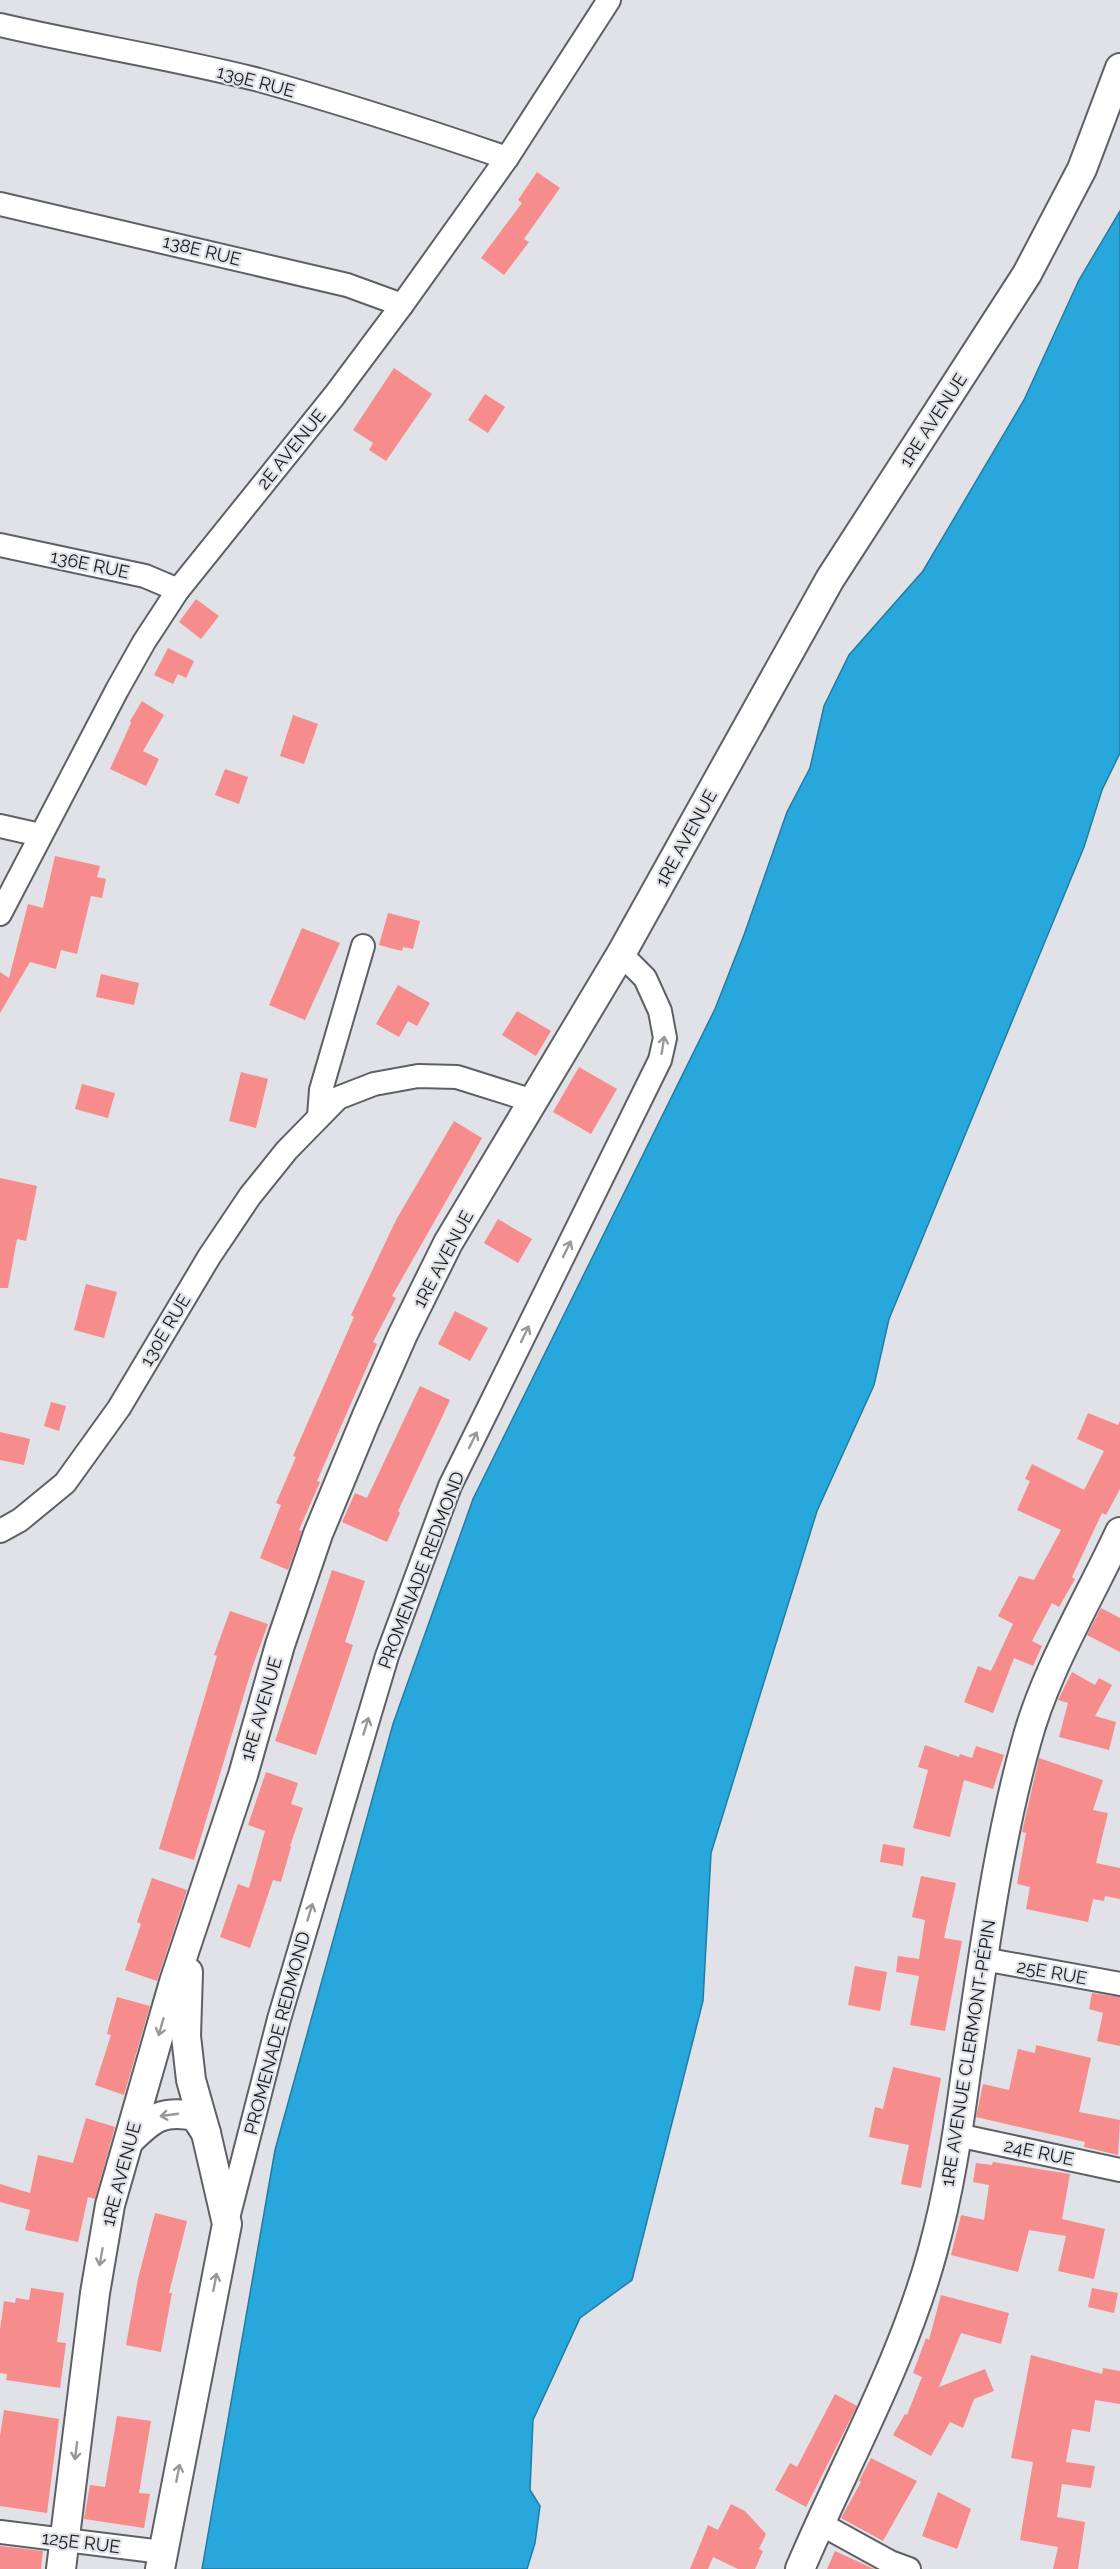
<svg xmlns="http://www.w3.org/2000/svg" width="1120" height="2569" font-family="Raleway,sans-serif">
	<rect width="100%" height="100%" fill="#e0e2e7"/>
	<!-- water -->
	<path fill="#27a7db" stroke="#237ca1" stroke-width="1.5" d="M1120 211V753L1102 790 1084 847 889 1319 874 1385 817 1511 711 1853 703 2001 632 2280 580 2318 533 2420 530 2490 540 2506 535 2543 527 2569H202L275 2150 393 1724 473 1499 715 1009 744 935 787 812 810 768 824 706 849 655 923 571 1024 400 1079 280Z"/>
	<!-- building -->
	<g fill="#f68c8b">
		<path d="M537 172 560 188 524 239 529 242 504 275 481 258 522 203 518 200Z"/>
		<path d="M394 368 432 394 386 461 369 450 373 443 353 430Z"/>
		<path d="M485 394 505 407 488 433 468 420Z"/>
		<path d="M196 599 219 616 201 639 179 622Z"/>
		<path d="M168 648 194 661 186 678 178 674 173 684 154 675Z"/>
		<path d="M142 701 164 715 143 751 159 759 146 786 110 769 131 723 130 721Z"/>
		<path d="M293 715 318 724 304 764 280 756Z"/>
		<path d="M225 769 248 777 239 804 215 795Z"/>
		<path d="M55 856 100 866 97 877 106 879 102 898 91 896 77 954 61 950 56 969 30 962 0 1013V972L9 978 28 904 43 908Z"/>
		<path d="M388 913 420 921 413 949 403 947 402 951 379 945Z"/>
		<path d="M302 928 340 943 305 1020 269 1005Z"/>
		<path d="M101 974 139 983 134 1005 96 997Z"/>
		<path d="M398 985 430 1003 417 1026 408 1021 399 1037 376 1024Z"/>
		<path d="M517 1011 551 1031 536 1056 502 1035Z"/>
		<path d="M579 1067 617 1089 591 1134 553 1112Z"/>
		<path d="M241 1072 268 1079 256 1128 229 1121Z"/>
		<path d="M82 1084 115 1093 108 1118 75 1109Z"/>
		<path d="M454 1121 482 1138 392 1296 396 1298 373 1342 377 1344 317 1481 320 1482 299 1530 302 1531 288 1570 260 1558 281 1505 276 1503 296 1457 293 1456 354 1317 351 1315 396 1220Z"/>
		<path d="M0 1178 37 1186 26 1241 17 1239 8 1288H0Z"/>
		<path d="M498 1219 532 1239 518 1263 484 1243Z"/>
		<path d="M86 1284 117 1292 104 1338 74 1330Z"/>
		<path d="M455 1311 488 1328 470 1361 438 1344Z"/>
		<path d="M420 1386 450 1400 398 1511 400 1513 387 1542 342 1522 355 1493 367 1498Z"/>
		<path d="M51 1402 66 1406 59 1431 44 1426Z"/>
		<path d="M1088 1413 1118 1425 1120 1421V1489L1106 1515 1102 1513 1072 1577 1075 1579 1059 1607 1052 1603 1032 1641 1042 1646 1033 1666 1014 1658 993 1713 964 1702 978 1666 991 1671 1013 1624 998 1616 1019 1576 1034 1580 1061 1530 1017 1510 1030 1481 1025 1479 1032 1464 1084 1490 1104 1451 1077 1439Z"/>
		<path d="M0 1432 30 1439 24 1465 0 1460Z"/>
		<path d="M332 1570 365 1581 345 1642 353 1645 316 1755 275 1741Z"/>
		<path d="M1101 1608 1120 1618V1652L1087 1635Z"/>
		<path d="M230 1611 268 1624 252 1668 194 1860 159 1849 217 1656 214 1655Z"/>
		<path d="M1072 1672 1095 1685 1099 1678 1112 1685 1095 1716 1116 1722 1109 1750 1059 1737 1068 1703 1058 1700Z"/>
		<path d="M925 1745 959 1757 960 1754 972 1758 976 1746 1004 1755 993 1789 964 1780 950 1837 913 1828 928 1770 918 1767Z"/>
		<path d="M1039 1758 1103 1780 1093 1810 1108 1813 1096 1863 1120 1868V1899L1105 1896 1104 1901 1093 1899 1088 1922 1026 1909 1030 1887 1017 1884 1026 1833 1022 1832Z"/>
		<path d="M266 1772 298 1783 291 1804 303 1808 290 1846 291 1847 281 1882 273 1880 250 1948 220 1937 238 1884 249 1888 265 1831 248 1825Z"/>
		<path d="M883 1844 905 1848 903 1866 880 1862Z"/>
		<path d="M921 1876 956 1883 944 1938 962 1941 945 2031 910 2025 919 1976 896 1972 898 1956 919 1959 925 1920 912 1917Z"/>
		<path d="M152 1878 187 1890 157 1981 125 1970 141 1924 137 1922Z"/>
		<path d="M855 1966 887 1972 880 2011 848 2005Z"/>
		<path d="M1092 1993 1120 1997V2046L1097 2041 1103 2013 1089 2009Z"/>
		<path d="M117 1997 150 2006 124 2095 95 2085 111 2035 107 2034Z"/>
		<path d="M1036 2045 1091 2058 1079 2112 1120 2120 1118 2155 1084 2147 1085 2142 976 2117 983 2084 1009 2090 1018 2049 1035 2053Z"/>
		<path d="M893 2067 941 2078 921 2188 901 2184 909 2145 869 2137 875 2107 883 2109Z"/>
		<path d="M86 2118 115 2127 95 2199 88 2197 78 2242 25 2230 30 2210 0 2202V2184L30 2193 38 2155 73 2163Z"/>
		<path d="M993 2162 1070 2174 1062 2219 1105 2229 1094 2279 1058 2271 1066 2236 1029 2230 1018 2272 951 2255 961 2215 984 2220 989 2185 973 2182 976 2163 992 2165Z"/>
		<path d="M155 2213 187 2221 169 2293H172L161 2352 126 2345 138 2279Z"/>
		<path d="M31 2288 64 2293 57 2342 66 2343 60 2388 6 2380 7 2374 0 2373V2330L4 2301 15 2303 16 2298 29 2300Z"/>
		<path d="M1092 2288 1118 2293 1114 2313 1088 2307Z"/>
		<path d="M941 2295 1009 2313 1001 2344 961 2333 939 2387 985 2369 994 2391 974 2399 963 2428 950 2422 931 2456 893 2435 905 2414 907 2415 922 2377 913 2373 926 2338 929 2340Z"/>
		<path d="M1031 2355 1102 2374 1103 2368 1120 2371V2404L1095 2400 1090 2432 1072 2429 1066 2462 1095 2466 1091 2488 1062 2484 1057 2517 1085 2522 1078 2569H1053L1058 2547 1020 2540 1033 2462 1011 2458Z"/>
		<path d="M835 2394 857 2406 806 2507 775 2490 790 2463 797 2467Z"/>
		<path d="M4 2410 59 2419 47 2513 0 2506V2436Z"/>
		<path d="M117 2416 151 2421 139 2493 150 2494 144 2528 84 2519 90 2485 105 2487Z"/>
		<path d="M871 2458 917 2481 883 2541 841 2518 861 2482 859 2481Z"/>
		<path d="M938 2492 971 2509 957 2549 922 2536Z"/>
		<path d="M731 2504 745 2511 766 2534 759 2549 763 2551 755 2569H738L713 2557 708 2569H690L708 2525 718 2530Z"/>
		<path d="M0 2546 43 2551 41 2569H0Z"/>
		<path d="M835 2551 872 2568 875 2569H827Z"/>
	</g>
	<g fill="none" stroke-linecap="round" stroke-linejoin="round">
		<!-- minor casing -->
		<g stroke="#5f6065" stroke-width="26">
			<g id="minor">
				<path d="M0 25C86 45 173 58 259 80 342 103 425 130 507 158"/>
				<path d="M0 204 347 285 402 305"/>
				<path d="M0 545 145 576 178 590"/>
				<path d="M0 826 40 835"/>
				<path d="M0 914 117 690 144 642 178 590 334 396 402 305 507 158 609 0"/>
				<path d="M319 1116 321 1090 363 946"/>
				<path d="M0 1531 20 1520 65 1483 119 1408 209 1257 250 1196 287 1150 338 1098 374 1084 418 1076 457 1077 533 1101"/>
				<path d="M983 1959 1120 1984"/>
				<path d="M957 2135 1120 2170"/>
				<path d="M227 2222 279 2019 387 1656 450 1486 660 1060 665 1038 660 1011 645 978 621 954"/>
				<path d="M819 2523 890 2562 909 2569"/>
				<path d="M0 2532 162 2552"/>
			</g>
		</g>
		<!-- tertiary casing -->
		<g stroke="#5f6065" stroke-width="32">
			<g id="tertiary">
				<path d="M130 2140C153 2117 163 2110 195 2116L206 2133"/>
				<path d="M61 2569 95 2293 110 2205 174 1982 243 1775 280 1645 318 1534 366 1418 403 1334 448 1243 621 954 830 579 1027 274 1082 169 1120 68"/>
				<path d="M160 2569 227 2224 206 2133 191 2080 186 2036 188 1972"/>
				<path d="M800 2569C845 2463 903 2362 933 2250 949 2192 958 2132 966 2072 983 1962 996 1851 1026 1743 1044 1673 1089 1599 1120 1532"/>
			</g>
		</g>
		<!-- minor -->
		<use href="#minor" stroke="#fff" stroke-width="22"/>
		<!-- tertiary -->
		<use href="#tertiary" stroke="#fff" stroke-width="28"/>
	</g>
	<!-- one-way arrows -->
	<defs><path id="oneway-shaft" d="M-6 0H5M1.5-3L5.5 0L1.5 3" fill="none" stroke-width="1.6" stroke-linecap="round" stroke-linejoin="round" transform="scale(1.5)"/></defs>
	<g stroke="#989898">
		<use href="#oneway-shaft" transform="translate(663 1045) rotate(-81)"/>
		<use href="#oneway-shaft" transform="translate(567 1249) rotate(-64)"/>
		<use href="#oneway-shaft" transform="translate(525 1334) rotate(-64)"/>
		<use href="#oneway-shaft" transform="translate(473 1440) rotate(-64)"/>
		<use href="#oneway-shaft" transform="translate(366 1726) rotate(-73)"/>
		<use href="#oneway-shaft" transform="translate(310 1912) rotate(-73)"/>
		<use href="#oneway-shaft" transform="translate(161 2027) rotate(106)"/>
		<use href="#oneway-shaft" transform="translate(169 2115) rotate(172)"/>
		<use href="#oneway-shaft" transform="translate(101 2257) rotate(100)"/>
		<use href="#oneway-shaft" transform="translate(215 2282) rotate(-79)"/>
		<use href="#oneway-shaft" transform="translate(76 2451) rotate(97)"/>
		<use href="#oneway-shaft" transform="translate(178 2473) rotate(-79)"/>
	</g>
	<g text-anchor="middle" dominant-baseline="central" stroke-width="4.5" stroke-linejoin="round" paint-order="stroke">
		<!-- street labels -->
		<g font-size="18" fill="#19191b" stroke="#e0e2e7">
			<text transform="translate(256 81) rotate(15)">139E RUE</text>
			<text transform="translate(202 250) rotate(14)">138E RUE</text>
			<text transform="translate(933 420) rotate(-57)">1RE AVENUE</text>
			<text transform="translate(291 449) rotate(-51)">2E AVENUE</text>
			<text transform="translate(90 564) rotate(12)">136E RUE</text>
			<text transform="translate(686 838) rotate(-61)">1RE AVENUE</text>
			<text transform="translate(443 1259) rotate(-62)">1RE AVENUE</text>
			<text transform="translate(165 1330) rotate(-59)">130E RUE</text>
			<text transform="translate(421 1570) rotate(-69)">PROMENADE REDMOND</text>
			<text transform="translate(261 1709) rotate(-74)">1RE AVENUE</text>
			<text transform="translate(1052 1972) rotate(10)">25E RUE</text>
			<text transform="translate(277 2033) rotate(-75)">PROMENADE REDMOND</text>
			<text transform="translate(968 2053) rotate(-81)">1RE AVENUE CLERMONT-PÉPIN</text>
			<text transform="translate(1039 2152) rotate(12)">24E RUE</text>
			<text transform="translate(121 2174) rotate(-75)">1RE AVENUE</text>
			<text transform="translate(81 2542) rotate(7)">125E RUE</text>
		</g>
	</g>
</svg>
